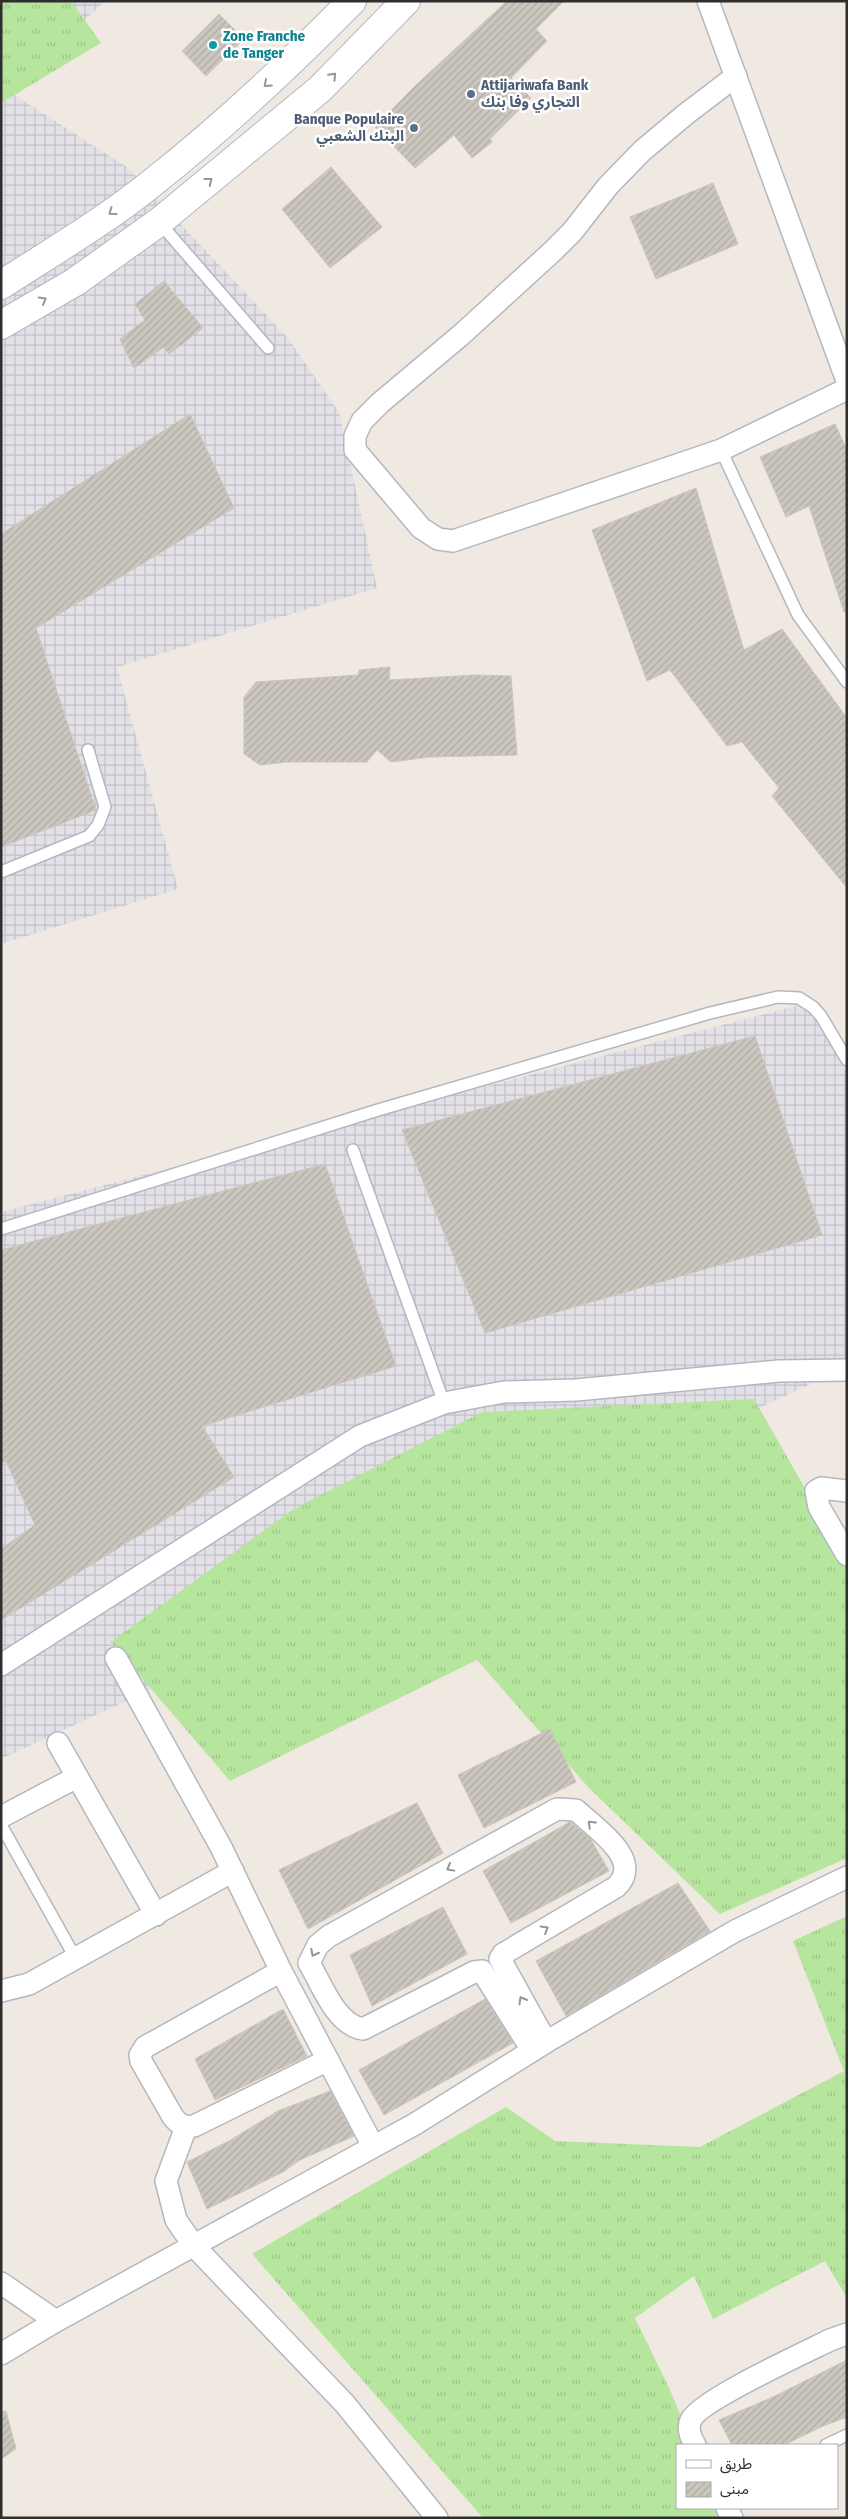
<svg xmlns="http://www.w3.org/2000/svg" width="848" height="2519" font-family="'Fira Sans Condensed','Noto Sans Arabic',sans-serif">
	<defs>
		<pattern id="industrial-grid" width="8" height="8" patternUnits="userSpaceOnUse" patternTransform="scale(1.25)"><rect width="8" height="8" fill="#e3e1e8"/><path d="M0 4h8M4 0v8" fill="none" stroke="#c3c1c7"/></pattern>
		<pattern id="grass-tufts" width="24" height="20" patternUnits="userSpaceOnUse" patternTransform="scale(1.25)"><rect width="24" height="20" fill="#b6e59e"/><path d="M3 7l-1-3M5 7V3M7 7l1-3M15 17l-1-3M17 17v-4M19 17l1-3" fill="none" stroke="#9dc588"/></pattern>
		<pattern id="building-hatch" width="6" height="6" patternUnits="userSpaceOnUse" patternTransform="scale(1.25)"><rect width="6" height="6" fill="#cbc7bf"/><path d="M-1 1l2-2M0 6l6-6M5 7l2-2" fill="none" stroke="#afaba4"/></pattern>
	</defs>
	<rect width="100%" height="100%" fill="#efe9e1"/>
	<!-- industrial -->
	<g fill="url(#industrial-grid)">
		<path d="M1 1H105L8 91 127 167 287 337 339 412 377 588 117 667 178 889 1 944Z"/>
		<path d="M811 1002 847 1074V1367L1 1759V1212Z"/>
	</g>
	<!-- grass -->
	<g fill="url(#grass-tufts)">
		<path d="M1 1H71L101 43 1 103Z"/>
		<path d="M754 1399 847 1562V1858L720 1914 589 1788 477 1660 230 1781 111 1642 292 1510 482 1412Z"/>
		<path d="M847 1916V2298L825 2261 713 2319 694 2276 635 2318 670 2390 693 2445H677V2508H719L723 2518H483L252 2254 506 2107 555 2141 700 2147 844 2071 793 1941Z"/>
	</g>
	<!-- building -->
	<g fill="url(#building-hatch)" stroke="#cbc5ba">
		<path d="M507 1H564L536 29 547 41 511 78 531 98 490 139 492 142 472 158 454 135 415 168 375 127 415 86Z"/>
		<path d="M219 14 244 39 206 76 182 51Z"/>
		<path d="M331 167 382 227 330 268 282 209Z"/>
		<path d="M713 183 738 244 656 279 630 217Z"/>
		<path d="M164 281 203 328 169 354 164 347 134 368 120 339 145 320 135 304Z"/>
		<path d="M190 414 234 508 36 628 96 810 1 847V534Z"/>
		<path d="M835 424 847 450V612H844L809 506 786 517 760 457Z"/>
		<path d="M696 488 744 650 782 629 847 718V888L772 796 779 788 742 742 727 746 670 670 647 681 592 530Z"/>
		<path d="M390 667 389 680 475 675 511 676 517 755 430 757 391 762 377 750 367 762H287L260 765 244 754V697L256 682 358 675 359 670Z"/>
		<path d="M755 1036 822 1235 485 1333 402 1130Z"/>
		<path d="M325 1164 396 1366 202 1426 234 1477 1 1620V1549L35 1525 6 1461 1 1463V1250Z"/>
		<path d="M550 1729 576 1782 484 1828 458 1775Z"/>
		<path d="M417 1803 443 1853 308 1929 279 1870Z"/>
		<path d="M570 1822 590 1838 609 1871 511 1923 483 1871Z"/>
		<path d="M678 1883 710 1931 566 2016 536 1961Z"/>
		<path d="M443 1907 467 1954 372 2006 350 1955Z"/>
		<path d="M485 1999 513 2043 384 2115 359 2070Z"/>
		<path d="M283 2009 307 2056 215 2100 195 2059Z"/>
		<path d="M330 2091 354 2136 300 2160 283 2172 207 2209 187 2162 229 2141 278 2111Z"/>
		<path d="M847 2360V2417L823 2426 784 2445H732L719 2420 773 2397Z"/>
		<path d="M6 2411 16 2449 1 2459V2412Z"/>
	</g>
	<g fill="none" stroke-linecap="round" stroke-linejoin="round">
		<!-- lane casing -->
		<g stroke="#b4b7c1" stroke-width="14">
			<g id="lane">
				<path d="M159 222 268 348"/>
				<path d="M721 450 798 615 847 682"/>
				<path d="M1 872 89 836 98 825 105 807 88 750"/>
				<path d="M353 1150 444 1403"/>
				<path d="M1 1229 378 1110 710 1013 778 997 799 998 813 1007 821 1016 847 1060"/>
				<path d="M1 1825 76 1959"/>
				<path d="M826 2445 847 2435"/>
			</g>
		</g>
		<!-- street casing -->
		<g stroke="#b4b7c1" stroke-width="24">
			<g id="street">
				<path d="M708 1 847 381"/>
				<path d="M736 76 686 114 642 151 608 186 572 232 553 251 461 335 380 403 362 421 355 436V450L421 528 438 539 453 541 721 450 847 389"/>
				<path d="M847 1491 821 1488 816 1491 819 1507 847 1555"/>
				<path d="M116 1658 221 1847 281 1971 373 2146"/>
				<path d="M1 1665 360 1436 444 1403 504 1392 576 1390 779 1371 847 1370"/>
				<path d="M58 1743 156 1915"/>
				<path d="M1 1817 77 1777"/>
				<path d="M281 1971 145 2047 140 2055 141 2061 173 2117C179 2124 183 2128 194 2126L328 2060"/>
				<path d="M1 1991 29 1984 233 1871"/>
				<path d="M532 2050 482 1971 474 1972 363 2029C336 2025 322 1985 309 1963L318 1945 329 1936 557 1809 576 1810C595 1828 645 1860 616 1887L503 1954 500 1959 546 2042"/>
				<path d="M186 2127 166 2181 176 2220 194 2246 345 2404 437 2518"/>
				<path d="M1 2283 56 2321"/>
				<path d="M1 2354 56 2321 415 2124 546 2042 735 1931 847 1877"/>
				<path d="M695 2445C691 2438 687 2428 691 2420 699 2401 806 2352 830 2340L847 2334"/>
				<path d="M727 2508 732 2518"/>
			</g>
		</g>
		<!-- secondary casing -->
		<g stroke="#b4b7c1" stroke-width="30">
			<g id="secondary">
				<path d="M1 285C52 252 105 221 152 183 223 127 289 65 352 1"/>
				<path d="M1 325 75 282 159 222 320 89 406 1"/>
			</g>
		</g>
		<!-- lane -->
		<use href="#lane" stroke="#fff" stroke-width="11"/>
		<!-- street -->
		<use href="#street" stroke="#fff" stroke-width="21"/>
		<!-- secondary -->
		<use href="#secondary" stroke="#fff" stroke-width="28"/>
	</g>
	<!-- one-way arrows -->
	<defs><path id="oneway-chevron" d="M-2-3.5L2.5 0L-2 3.5" fill="none" stroke-width="1.6" stroke-linecap="round" stroke-linejoin="round" transform="scale(1.25)"/></defs>
	<g stroke="#969696">
		<use href="#oneway-chevron" transform="translate(333 76) rotate(-46)"/>
		<use href="#oneway-chevron" transform="translate(267 84) rotate(138)"/>
		<use href="#oneway-chevron" transform="translate(209 181) rotate(-38)"/>
		<use href="#oneway-chevron" transform="translate(112 212) rotate(144)"/>
		<use href="#oneway-chevron" transform="translate(43 300) rotate(-30)"/>
		<use href="#oneway-chevron" transform="translate(591 1824) rotate(-136)"/>
		<use href="#oneway-chevron" transform="translate(450 1868) rotate(151)"/>
		<use href="#oneway-chevron" transform="translate(545 1929) rotate(-31)"/>
		<use href="#oneway-chevron" transform="translate(314 1953) rotate(117)"/>
		<use href="#oneway-chevron" transform="translate(522 2000) rotate(-120)"/>
	</g>
	<!-- markers -->
	<circle fill="#0f9aa8" stroke="#fff" stroke-width="2" cx="213" cy="45" r="5"/>
	<g fill="#5c6f8a" stroke="#fff" stroke-width="2">
		<circle cx="471" cy="94" r="5"/>
		<circle cx="414" cy="128" r="5"/>
	</g>
	<g text-anchor="middle" dominant-baseline="central" stroke-width="5" stroke-linejoin="round" paint-order="stroke">
		<!-- culture labels -->
		<g font-size="15" font-weight="bold" fill="#0d838f" stroke="#fff" text-anchor="start">
			<text x="223" y="36">Zone Franche<tspan x="223" dy="17">de Tanger</tspan></text>
		</g>
		<!-- service labels -->
		<g font-size="15" font-weight="bold" fill="#4e5e75" stroke="#fff" text-anchor="start">
			<text x="481" y="85">Attijariwafa Bank<tspan x="481" dy="17">التجاري وفا بنك</tspan></text>
			<text x="404" y="119" text-anchor="end">Banque Populaire<tspan x="404" dy="17">البنك الشعبي</tspan></text>
		</g>
	</g>
	<!-- border -->
	<rect width="848" height="2519" fill="none" stroke="#2e2e2e" stroke-width="5"/>
	<!-- legend -->
	<rect x="676" y="2444" width="162" height="65" fill="#ffffff" stroke="#ababab"/>
	<rect x="686" y="2460" width="25" height="8" fill="#ffffff" stroke="#ababab"/>
	<text x="720" y="2469" font-size="15" fill="#2e2e2e">طريق</text>
	<rect x="686" y="2482" width="25" height="15" fill="url(#building-hatch)" stroke="#ababab"/>
	<text x="720" y="2494" font-size="15" fill="#2e2e2e">مبنى</text>
</svg>
